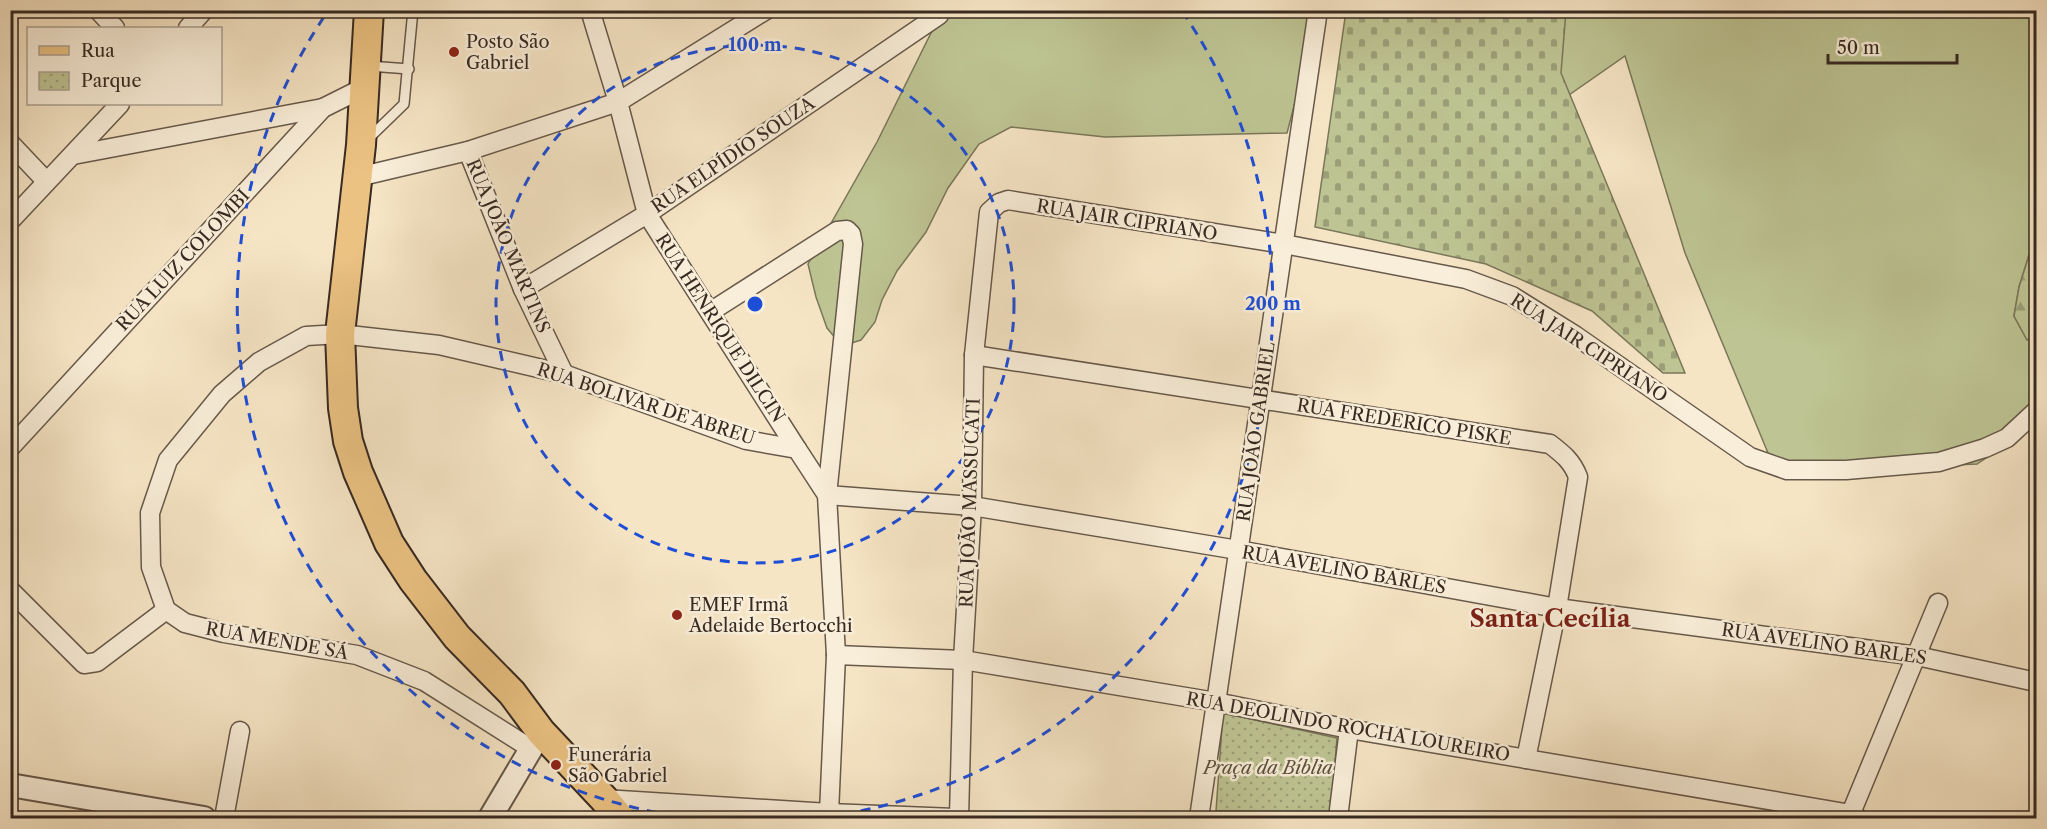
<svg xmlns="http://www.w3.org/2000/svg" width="2047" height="829" font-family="'Libre Caslon Text',serif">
	<defs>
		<pattern id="forest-firs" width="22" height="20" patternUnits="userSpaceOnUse" patternTransform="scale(1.5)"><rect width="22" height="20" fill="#bec493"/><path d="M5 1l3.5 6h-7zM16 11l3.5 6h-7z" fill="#9b9f78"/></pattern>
		<pattern id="cemetery-stones" width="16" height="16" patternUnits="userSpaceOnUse" patternTransform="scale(1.5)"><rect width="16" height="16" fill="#bec493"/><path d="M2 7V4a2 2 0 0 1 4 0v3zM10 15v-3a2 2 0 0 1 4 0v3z" fill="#9b9f78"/></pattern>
		<pattern id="park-dots" width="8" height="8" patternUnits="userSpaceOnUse" patternTransform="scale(1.5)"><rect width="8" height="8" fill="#bec493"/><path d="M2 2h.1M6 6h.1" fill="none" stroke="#9b9f78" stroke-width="1.8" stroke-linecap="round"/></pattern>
	</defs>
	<rect width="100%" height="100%" fill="#f6e5c5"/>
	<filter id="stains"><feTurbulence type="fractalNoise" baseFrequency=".00333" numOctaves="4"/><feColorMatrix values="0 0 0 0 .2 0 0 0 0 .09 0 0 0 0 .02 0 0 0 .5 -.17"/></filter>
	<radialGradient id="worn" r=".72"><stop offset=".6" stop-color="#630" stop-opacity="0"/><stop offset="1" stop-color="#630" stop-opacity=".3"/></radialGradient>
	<!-- green -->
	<g fill="#bec493" stroke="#7a775a" stroke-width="1.5">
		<path d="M946 11H1319L1287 133 1105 137 1011 127 979 144 948 188 926 232 897 271 882 300 875 322 861 340 842 346 827 328 816 297 808 264 877 142 931 33Z"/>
		<path d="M1548 11H2036V233L2019 287 2014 316 2027 339 2036 336V421L2022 434 1977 464 1884 468 1773 465 1685 253 1625 56 1536 118Z"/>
	</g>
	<!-- forest -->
	<path fill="url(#forest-firs)" stroke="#7a775a" stroke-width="1.5" d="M2036 233V336L2027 340 2014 316 2019 287Z"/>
	<!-- cemetery -->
	<path fill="url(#cemetery-stones)" stroke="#7a775a" stroke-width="1.5" d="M1346 11H1566L1561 73 1685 373H1663L1592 311 1486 264 1315 227Z"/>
	<!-- park -->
	<path fill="url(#park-dots)" stroke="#7a775a" stroke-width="1.5" d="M1223 713 1337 738 1331 813 1216 811Z"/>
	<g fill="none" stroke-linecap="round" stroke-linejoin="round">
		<!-- service casing -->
		<g stroke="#67594b" stroke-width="12">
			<g id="service">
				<path d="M369 66 409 69"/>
				<path d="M368 139 404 104 413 10"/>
			</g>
		</g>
		<!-- minor casing -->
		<g stroke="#67594b" stroke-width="21">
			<g id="minor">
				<path d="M98 10 115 28"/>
				<path d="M590 10 618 102 647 214 797 449"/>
				<path d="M188 28 204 10"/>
				<path d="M10 143 46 181"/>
				<path d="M468 151 523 289 564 374"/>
				<path d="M73 155 323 108"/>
				<path d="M358 177 468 151 618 102 766 10"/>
				<path d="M10 221 120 104"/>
				<path d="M523 289 647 214 939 15"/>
				<path d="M710 312 837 231 847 230 851 234 853 244 827 495 972 506 1238 550 1557 608 1917 656 2036 682"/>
				<path d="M974 355 1550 444C1563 454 1572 461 1578 477L1557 608 1526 759"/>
				<path d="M10 448 323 108 365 87"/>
				<path d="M10 590 84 664 97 662 166 610"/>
				<path d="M836 655 963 660 1216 702 1349 729 1851 814 1858 818"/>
				<path d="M530 748 424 681 357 655 224 633 185 623 166 610 151 567 150 513 168 460 222 394 259 362 306 336 340 334 439 345 564 374 746 440 797 449 827 495 836 655 829 813"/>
				<path d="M604 799 829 813 955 818"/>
				<path d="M224 818 240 731"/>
				<path d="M959 818 963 660 972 506 974 355 989 212 999 203 1008 200 1284 244 1466 279 1512 296 1576 336 1750 457 1787 470H1846L1939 462 1985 448 2007 438 2036 411"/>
				<path d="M1199 818 1318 10"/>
				<path d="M1338 818 1349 729"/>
				<path d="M1849 818 1938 603"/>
			</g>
		</g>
		<!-- tertiary casing -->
		<g stroke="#67594b" stroke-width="26">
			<g id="tertiary">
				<path d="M10 785 204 818"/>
				<path d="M490 818 541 732"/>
			</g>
		</g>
		<!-- primary casing -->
		<g stroke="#372a22" stroke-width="32">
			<path id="primary" d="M369 10 361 145 340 334 343 408 348 441 358 472 389 543 413 580 457 637 512 693 541 732 604 799 620 818"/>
		</g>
		<!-- service -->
		<use href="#service" stroke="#f9eed9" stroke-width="9"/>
		<!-- minor -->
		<use href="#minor" stroke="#f9eed9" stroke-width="18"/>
		<!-- tertiary -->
		<use href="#tertiary" stroke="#f9eed9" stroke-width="22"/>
		<!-- primary -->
		<use href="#primary" stroke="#ebc282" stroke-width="28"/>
	</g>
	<!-- distance rings -->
	<g fill="none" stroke="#1d4ed8" stroke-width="3" stroke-dasharray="10 8">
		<circle cx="755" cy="304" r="259"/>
		<path d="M692 818A518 518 0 0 1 328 11M1182 11A518 518 0 0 1 818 818"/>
	</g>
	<!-- markers -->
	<g fill="#8f2418" stroke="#f9eed9" stroke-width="2">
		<circle cx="454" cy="52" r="6"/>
		<circle cx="677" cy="615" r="6"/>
		<circle cx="556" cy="765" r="6"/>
	</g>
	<g text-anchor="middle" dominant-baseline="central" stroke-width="5" stroke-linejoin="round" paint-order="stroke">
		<!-- poi labels -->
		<g font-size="18" fill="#372a22" stroke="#f9eed9" text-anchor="start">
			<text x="466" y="42">Posto São<tspan x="466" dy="21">Gabriel</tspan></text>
			<text x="689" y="605">EMEF Irmã<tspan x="689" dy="21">Adelaide Bertocchi</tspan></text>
			<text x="568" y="755">Funerária<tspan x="568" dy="21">São Gabriel</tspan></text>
		</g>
		<!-- street labels -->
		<g font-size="18" fill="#372a22" stroke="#f9eed9">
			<text transform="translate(733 155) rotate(-34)">RUA ELPÍDIO SOUZA</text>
			<text transform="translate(1127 220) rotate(9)">RUA JAIR CIPRIANO</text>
			<text transform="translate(508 246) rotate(67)">RUA JOÃO MARTINS</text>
			<text transform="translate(183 260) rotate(-47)">RUA LUIZ COLOMBI</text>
			<text transform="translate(720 328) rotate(57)">RUA HENRIQUE DILCIN</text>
			<text transform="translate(1589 348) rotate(33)">RUA JAIR CIPRIANO</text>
			<text transform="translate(646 404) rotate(18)">RUA BOLIVAR DE ABREU</text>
			<text transform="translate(1404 422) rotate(9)">RUA FREDERICO PISKE</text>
			<text transform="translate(1256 432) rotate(-82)">RUA JOÃO GABRIEL</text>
			<text transform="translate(970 503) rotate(-88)">RUA JOÃO MASSUCATI</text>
			<text transform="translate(1344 570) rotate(10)">RUA AVELINO BARLES</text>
			<text transform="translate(277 641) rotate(10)">RUA MENDE SÁ</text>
			<text transform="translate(1824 644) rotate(8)">RUA AVELINO BARLES</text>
			<text transform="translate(1348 727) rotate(10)">RUA DEOLINDO ROCHA LOUREIRO</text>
		</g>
		<!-- park labels -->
		<g font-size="18" font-style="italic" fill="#59503e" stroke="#f9eed9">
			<text x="1268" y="768">Praça da Bíblia</text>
		</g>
		<!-- district labels -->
		<g font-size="24" font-weight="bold" fill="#7a1f14" stroke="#f9eed9">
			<text x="1550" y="618">Santa Cecília</text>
		</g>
	</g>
	<circle cx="755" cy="304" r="9" fill="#1d4ed8" stroke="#f9eed9" stroke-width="3"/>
	<g font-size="18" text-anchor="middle" font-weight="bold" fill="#1d4ed8" stroke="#f9eed9" stroke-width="5" stroke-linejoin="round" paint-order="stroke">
		<text x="755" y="51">100 m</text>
		<text x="1273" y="310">200 m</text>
	</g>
	<!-- margin -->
	<rect width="2047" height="829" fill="none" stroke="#f6e5c5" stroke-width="36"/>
	<rect x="12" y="12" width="2023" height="805" fill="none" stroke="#372a22" stroke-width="3"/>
	<rect x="18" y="18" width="2011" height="793" fill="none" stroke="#372a22" stroke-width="1.5"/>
	<!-- legend -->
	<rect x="27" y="27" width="195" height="78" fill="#f9eed9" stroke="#aba090" stroke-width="1.5"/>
	<rect x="39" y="46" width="30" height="9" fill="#ebc282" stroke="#aba090" stroke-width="1.5"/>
	<text x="81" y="57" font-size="18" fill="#372a22">Rua</text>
	<rect x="39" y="72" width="30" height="18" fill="url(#park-dots)" stroke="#aba090" stroke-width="1.5"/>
	<text x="81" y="87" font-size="18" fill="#372a22">Parque</text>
	<!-- scale -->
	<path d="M1828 54v9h129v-9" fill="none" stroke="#372a22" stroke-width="3"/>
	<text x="1837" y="54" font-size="18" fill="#372a22" stroke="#f9eed9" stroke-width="4.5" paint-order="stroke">50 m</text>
	<rect width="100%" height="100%" filter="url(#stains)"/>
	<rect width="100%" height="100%" fill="url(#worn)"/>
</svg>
